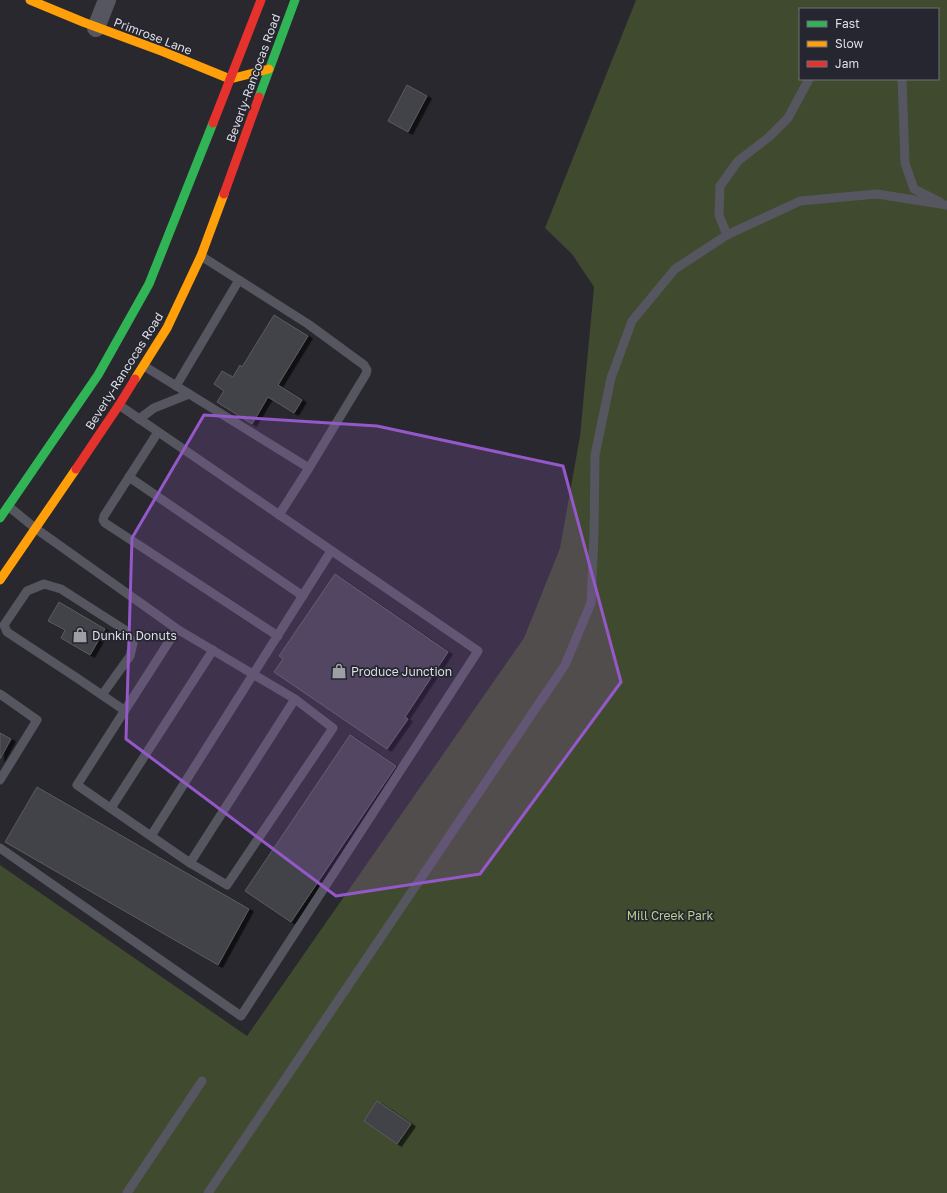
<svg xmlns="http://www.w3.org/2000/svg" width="947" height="1193" font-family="'Golos Text',sans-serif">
	<defs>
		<filter id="shadow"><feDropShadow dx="4.5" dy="2.5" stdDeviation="0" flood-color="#0009"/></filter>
	</defs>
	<rect width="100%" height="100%" fill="#28282e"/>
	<!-- green -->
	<path fill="#404a2f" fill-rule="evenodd" d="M636 0H947V1193H0V865L247 1036 524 638 560 548 580 436 594 287 572 254 545 228ZM800 9H938V79H800Z"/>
	<!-- building -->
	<g fill="#434348" stroke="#5b5b60" filter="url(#shadow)">
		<path d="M407 85 427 96 408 132 388 121Z"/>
		<path d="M274 315 308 336 278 385 302 400 294 413 268 397 252 424 217 402 224 391 214 384 222 371 233 377 240 365 242 367Z"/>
		<path d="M335 574 448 652 405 717 408 719 387 749 274 672 283 659 279 656Z"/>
		<path d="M59 602 105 629 90 655 61 638 65 630 48 621Z"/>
		<path d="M0 733 11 739 0 759Z"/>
		<path d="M350 735 396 766 291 922 245 891Z"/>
		<path d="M37 787 249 909 218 965 5 842Z"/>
		<path d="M377 1101 411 1124 397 1144 364 1121Z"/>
	</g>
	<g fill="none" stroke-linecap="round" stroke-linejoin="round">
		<!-- lane -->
		<g stroke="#565660" stroke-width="9">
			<path d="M902 79 905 163 914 189 940 202"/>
			<path d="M727 235 719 215 720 186 738 161 769 137 788 118 809 79"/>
			<path d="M201 256 308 324 364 365 367 370 366 374 309 468"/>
			<path d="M144 366 309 468 279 515"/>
			<path d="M176 386 239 280"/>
			<path d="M139 419 154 408 189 394"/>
			<path d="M158 432 104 516 103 520 105 523 278 636"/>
			<path d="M129 477 303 596"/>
			<path d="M8 506 35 528 177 629 295 699 190 863 77 785 177 629"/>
			<path d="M0 694 37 720 0 780"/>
			<path d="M102 695 130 656 133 643 125 630 61 589 44 584 27 591 4 625 7 632 77 678 124 710"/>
			<path d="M111 808 213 650"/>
			<path d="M151 836 331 551"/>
			<path d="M0 848 241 1016 478 651 119 405"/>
			<path d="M190 863 227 885 333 728 295 699"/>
			<path d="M127 1193 202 1081"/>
			<path d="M208 1193 565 665 591 603 594 535 595 455 611 378 632 321 675 269 727 235 800 201 877 194 947 205"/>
		</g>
		<!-- street -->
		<path stroke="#565660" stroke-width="18" d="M96 28 107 0"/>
		<!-- fast -->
		<g stroke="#30b455" stroke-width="9">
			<path d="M259 97 295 0"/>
			<path d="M0 518 98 375 149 284 213 123"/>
		</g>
		<!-- slow -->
		<g stroke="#ff9f0a" stroke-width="9">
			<path d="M30 0 83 22 164 52 230 79 269 69"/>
			<path d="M135 379 167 328 201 256 224 194"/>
			<path d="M0 580 76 469"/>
		</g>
		<!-- jam -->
		<g stroke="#e5322d" stroke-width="9">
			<path d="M213 123 261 0"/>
			<path d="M224 194 259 97"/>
			<path d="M76 469 119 405 135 379"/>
		</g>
	</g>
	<!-- marked area -->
	<path fill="#9458c8" fill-opacity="0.2" stroke="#9458c8" stroke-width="3" stroke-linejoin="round" d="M204 415 377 426 563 466 621 682 480 874 336 896 126 739 132 538Z"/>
	<!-- icons -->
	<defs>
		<g id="shop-bare" transform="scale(1.2)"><path d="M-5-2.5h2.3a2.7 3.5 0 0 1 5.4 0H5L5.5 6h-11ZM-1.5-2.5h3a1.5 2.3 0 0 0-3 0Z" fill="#9e9ea5" stroke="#262630" stroke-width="2.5" paint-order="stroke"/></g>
	</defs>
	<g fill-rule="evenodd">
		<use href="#shop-bare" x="80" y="635"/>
		<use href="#shop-bare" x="339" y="671"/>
	</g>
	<g text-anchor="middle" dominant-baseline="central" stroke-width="3.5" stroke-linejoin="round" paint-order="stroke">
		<!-- street labels -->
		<g font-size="12" fill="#dedee5" stroke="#262630">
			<text transform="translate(153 36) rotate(21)">Primrose Lane</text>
			<text transform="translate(253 78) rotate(-70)">Beverly-Rancocas Road</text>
			<text transform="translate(124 371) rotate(-58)">Beverly-Rancocas Road</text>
		</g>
		<!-- poi labels -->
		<g font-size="12" fill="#dedee5" stroke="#262630" text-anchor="start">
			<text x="92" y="635">Dunkin Donuts</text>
			<text x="351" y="671">Produce Junction</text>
		</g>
		<!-- park labels -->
		<g font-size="12" fill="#b8ce8f" stroke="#262630">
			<text x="670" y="915">Mill Creek Park</text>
		</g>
	</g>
	<!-- legend -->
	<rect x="799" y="8" width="140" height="72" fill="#262630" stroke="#707078"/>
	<rect x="807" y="21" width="20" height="6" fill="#30b455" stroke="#707078"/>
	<text x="835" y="28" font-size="12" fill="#dedee5">Fast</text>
	<rect x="807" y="41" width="20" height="6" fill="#ff9f0a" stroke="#707078"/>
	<text x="835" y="48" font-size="12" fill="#dedee5">Slow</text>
	<rect x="807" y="61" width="20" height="6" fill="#e5322d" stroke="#707078"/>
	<text x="835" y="68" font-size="12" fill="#dedee5">Jam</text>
</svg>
